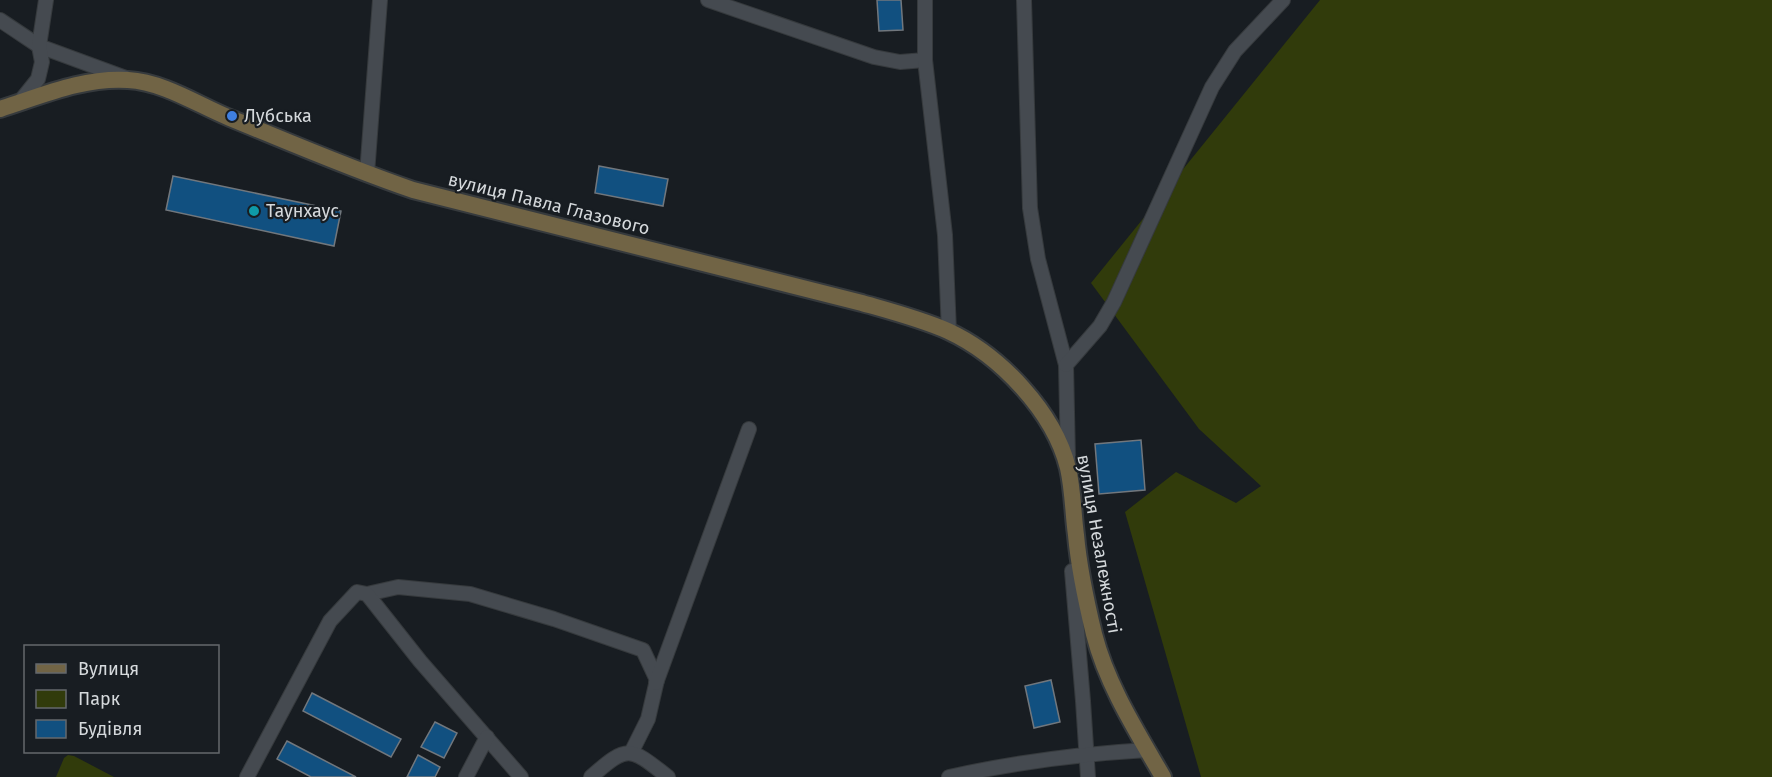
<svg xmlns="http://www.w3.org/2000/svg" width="1772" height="777" font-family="'Fira Sans',sans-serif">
	<rect width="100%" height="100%" fill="#181d22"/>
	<!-- green -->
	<g fill="#313b0b">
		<path d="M1320 0H1772V777H1201L1125 512 1176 472 1236 503 1261 486 1199 429 1091 283Z"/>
		<path d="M68 755 74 756 114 777H56L64 758Z"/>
	</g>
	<!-- building -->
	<g fill="#115080" stroke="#71777d" stroke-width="1.5">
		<path d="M877 0H901L903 30 879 31Z"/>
		<path d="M599 166 668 179 663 206 595 193Z"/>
		<path d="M173 176 341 211 334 246 166 210Z"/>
		<path d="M1141 440 1145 490 1099 494 1095 444Z"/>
		<path d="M1051 680 1060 722 1034 728 1025 686Z"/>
		<path d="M312 693 401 739 391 757 303 711Z"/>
		<path d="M435 722 457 733 444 758 421 747Z"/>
		<path d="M287 741 356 777H311L277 759Z"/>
		<path d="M418 755 440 767 435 777H407Z"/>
	</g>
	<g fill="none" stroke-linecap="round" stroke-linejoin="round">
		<!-- minor casing -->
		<g stroke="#363a3d" stroke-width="16">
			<g id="minor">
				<path d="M708 0 874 57 900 62 925 60"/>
				<path d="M925 0V60L945 235 949 332"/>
				<path d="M1024 0 1030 208 1038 259 1066 365 1068 459"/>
				<path d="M0 20 39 46 126 78"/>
				<path d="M18 104 38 79 42 62 39 46 46 0"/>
				<path d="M367 174 380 0"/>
				<path d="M1066 365 1100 326 1114 302 1212 87 1235 51 1283 0"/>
				<path d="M1072 571 1083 701 1088 777"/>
				<path d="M367 594 398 587 470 594 554 619 643 650 657 680 648 719 631 753"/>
				<path d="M656 683 749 429"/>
				<path d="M247 777 330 621 357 592 367 594 420 661 521 777"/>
				<path d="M466 777 487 737"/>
				<path d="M591 777C628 744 630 747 668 777"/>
				<path d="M949 777C1016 762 1079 754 1147 750"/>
			</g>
		</g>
		<!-- secondary casing -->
		<g stroke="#363a3d" stroke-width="20">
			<path id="secondary" d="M0 109C41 96 84 77 128 80 164 82 198 105 230 118 291 143 351 169 413 190L862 303C890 311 921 319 948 331 1000 355 1054 412 1068 468 1073 490 1073 513 1076 535 1079 569 1086 601 1094 634 1107 685 1137 732 1163 777"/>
		</g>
		<!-- minor -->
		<use href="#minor" stroke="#454a50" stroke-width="14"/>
		<!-- secondary -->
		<use href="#secondary" stroke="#716445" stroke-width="16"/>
	</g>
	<!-- markers -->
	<circle fill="#3f7fe0" stroke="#181d22" stroke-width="2" cx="232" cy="116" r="6"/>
	<circle fill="#0f9aa8" stroke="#181d22" stroke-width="2" cx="254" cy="211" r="6"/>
	<g text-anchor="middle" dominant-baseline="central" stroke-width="4.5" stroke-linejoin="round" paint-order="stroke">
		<!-- poi labels -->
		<g font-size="18" fill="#d5d9dc" stroke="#181d22" text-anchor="start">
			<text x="244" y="116">Лубська</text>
			<text x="266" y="211">Таунхаус</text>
		</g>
		<!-- street labels -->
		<g font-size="18" fill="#d5d9dc" stroke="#181d22">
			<text transform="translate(549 204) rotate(14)">вулиця Павла Глазового</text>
			<text transform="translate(1099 544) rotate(80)">вулиця Незалежності</text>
		</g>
	</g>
	<!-- legend -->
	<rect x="24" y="645" width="195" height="108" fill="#181d22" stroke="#64686c" stroke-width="1.5"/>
	<rect x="36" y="664" width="30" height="9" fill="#716445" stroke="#64686c" stroke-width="1.5"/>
	<text x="78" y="675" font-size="18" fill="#d5d9dc">Вулиця</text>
	<rect x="36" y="690" width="30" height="18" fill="#313b0b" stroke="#64686c" stroke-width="1.5"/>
	<text x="78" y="705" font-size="18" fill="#d5d9dc">Парк</text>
	<rect x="36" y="720" width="30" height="18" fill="#115080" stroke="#64686c" stroke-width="1.5"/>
	<text x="78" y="735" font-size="18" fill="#d5d9dc">Будівля</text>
</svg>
